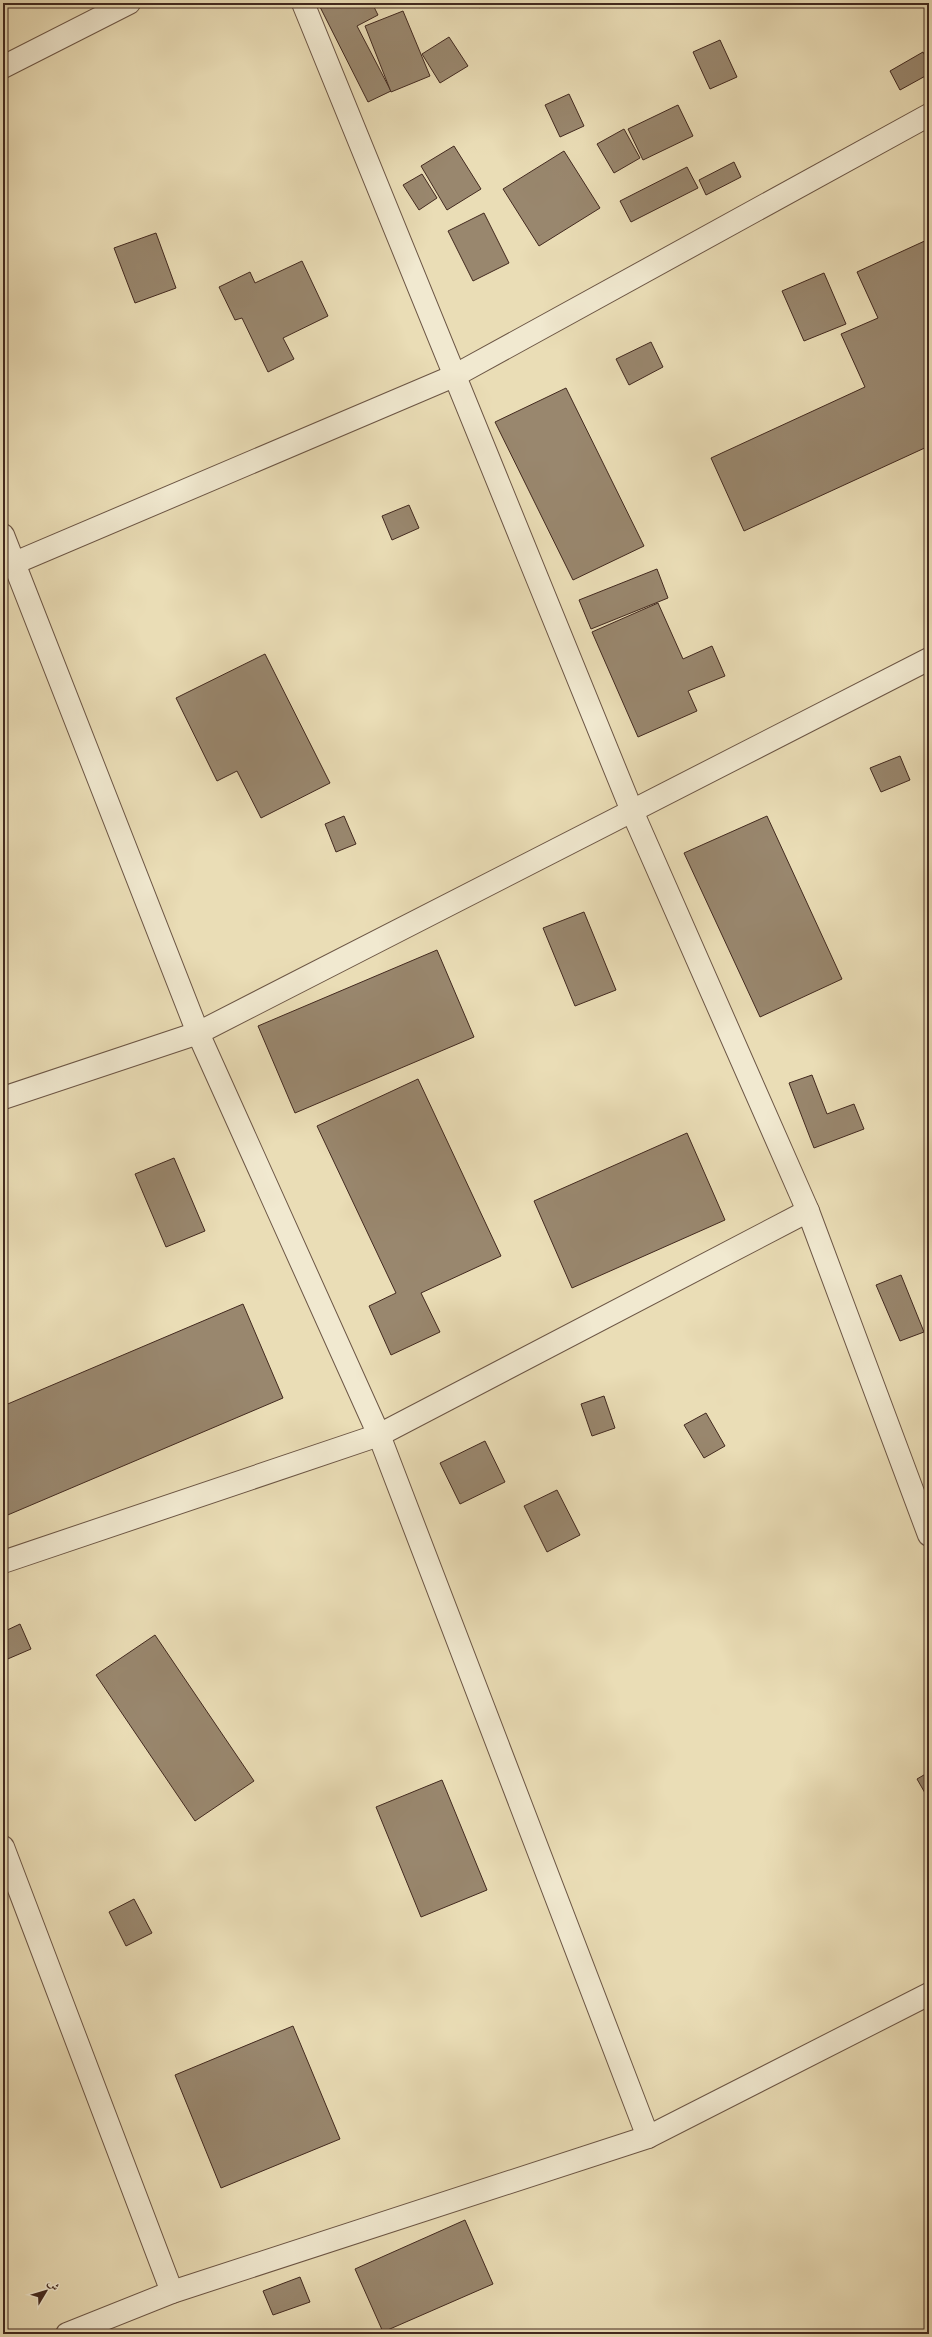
<svg xmlns="http://www.w3.org/2000/svg" width="932" height="2337" font-family="'IM FELL French Canon',Amiri,serif">
	<rect width="100%" height="100%" fill="#eaddb6"/>
	<filter id="stains"><feTurbulence type="fractalNoise" baseFrequency=".005" numOctaves="4"/><feColorMatrix values="0 0 0 0 .2 0 0 0 0 .09 0 0 0 0 .02 0 0 0 .5 -.17"/></filter>
	<radialGradient id="worn" r=".72"><stop offset=".6" stop-color="#630" stop-opacity="0"/><stop offset="1" stop-color="#630" stop-opacity=".3"/></radialGradient>
	<!-- building -->
	<g fill="#99876e" stroke="#42291f">
		<path d="M318 3H372L378 15 357 26 391 91 368 102Z"/>
		<path d="M475 3H485L479 8Z"/>
		<path d="M403 11 430 76 391 92 365 26Z"/>
		<path d="M449 37 468 66 440 83 422 54Z"/>
		<path d="M720 40 737 77 710 89 693 52Z"/>
		<path d="M923 52 929 63V74L900 90 890 71Z"/>
		<path d="M569 94 584 126 560 137 545 105Z"/>
		<path d="M678 105 693 136 643 160 628 129Z"/>
		<path d="M624 129 640 158 614 173 597 144Z"/>
		<path d="M454 146 481 189 447 210 421 166Z"/>
		<path d="M564 151 600 208 539 246 503 189Z"/>
		<path d="M734 162 741 177 706 195 699 180Z"/>
		<path d="M687 167 698 188 631 222 620 201Z"/>
		<path d="M422 174 437 198 419 210 403 185Z"/>
		<path d="M484 213 509 263 473 281 448 231Z"/>
		<path d="M156 233 176 288 135 303 114 248Z"/>
		<path d="M929 239V446L744 531 711 458 865 387 841 334 878 318 857 272Z"/>
		<path d="M302 261 328 316 283 338 294 359 268 372 242 318 235 320 219 287 250 272 255 283Z"/>
		<path d="M824 273 846 324 804 341 782 291Z"/>
		<path d="M651 342 663 367 629 385 616 359Z"/>
		<path d="M566 388 644 546 573 580 495 422Z"/>
		<path d="M409 505 419 528 392 540 382 516Z"/>
		<path d="M657 569 668 598 591 629 579 600Z"/>
		<path d="M658 603 683 659 712 646 725 676 688 691 697 711 638 737 592 632Z"/>
		<path d="M265 654 330 783 261 818 237 771 217 781 176 698Z"/>
		<path d="M900 756 910 780 881 792 870 768Z"/>
		<path d="M344 816 356 844 336 852 325 824Z"/>
		<path d="M767 816 842 979 760 1017 684 853Z"/>
		<path d="M584 912 616 990 575 1006 543 928Z"/>
		<path d="M437 950 474 1037 295 1113 258 1026Z"/>
		<path d="M812 1075 827 1114 854 1104 864 1129 814 1148 789 1083Z"/>
		<path d="M418 1079 501 1256 421 1293 440 1332 391 1355 369 1306 396 1293 317 1126Z"/>
		<path d="M687 1133 725 1220 572 1288 534 1201Z"/>
		<path d="M174 1158 205 1231 166 1247 135 1174Z"/>
		<path d="M901 1275 924 1332 900 1341 876 1285Z"/>
		<path d="M243 1304 283 1398 3 1517V1406Z"/>
		<path d="M604 1396 615 1428 592 1436 581 1404Z"/>
		<path d="M706 1413 725 1446 704 1458 684 1425Z"/>
		<path d="M485 1441 505 1482 460 1504 440 1463Z"/>
		<path d="M557 1490 580 1535 547 1552 524 1506Z"/>
		<path d="M20 1624 31 1649 3 1661V1632Z"/>
		<path d="M155 1635 254 1781 195 1821 96 1675Z"/>
		<path d="M929 1772V1800L917 1779Z"/>
		<path d="M442 1780 487 1890 421 1917 376 1807Z"/>
		<path d="M134 1899 152 1933 126 1946 109 1912Z"/>
		<path d="M293 2026 340 2139 221 2188 175 2075Z"/>
		<path d="M465 2220 493 2284 383 2332 355 2269Z"/>
		<path d="M300 2277 310 2302 273 2315 263 2291Z"/>
	</g>
	<g fill="none" stroke-linecap="round" stroke-linejoin="round">
		<!-- minor casing -->
		<g stroke="#6c5645" stroke-width="24">
			<g id="minor">
				<path d="M3 67 129 3"/>
				<path d="M3 568 454 376"/>
				<path d="M3 1098 198 1033 929 659"/>
				<path d="M3 1562 379 1435 808 1211"/>
				<path d="M3 1847 172 2292"/>
				<path d="M67 2334 172 2292 648 2137 929 1994"/>
			</g>
		</g>
		<!-- tertiary casing -->
		<g stroke="#6c5645" stroke-width="24">
			<g id="tertiary">
				<path d="M303 3 632 811 808 1211 929 1535"/>
				<path d="M454 376 929 115"/>
				<path d="M3 535 198 1033 379 1435 648 2137"/>
			</g>
		</g>
		<!-- minor -->
		<use href="#minor" stroke="#f1e9d0" stroke-width="22"/>
		<!-- tertiary -->
		<use href="#tertiary" stroke="#f1e9d0" stroke-width="22"/>
	</g>
	<!-- margin -->
	<rect width="932" height="2337" fill="none" stroke="#eaddb6" stroke-width="16"/>
	<rect x="4" y="4" width="924" height="2329" fill="none" stroke="#42291f" stroke-width="2"/>
	<rect x="8" y="8" width="916" height="2321" fill="none" stroke="#42291f"/>
	<!-- north arrow -->
	<g transform="translate(46 2291) rotate(52)" stroke="#f1e9d0" stroke-width="3" paint-order="stroke">
	<path d="M0-3L7 15L0 10L-7 15Z" fill="#42291f"/>
	<text y="-6" font-size="11" font-weight="bold" text-anchor="middle" fill="#42291f">ش</text>
	</g>
	<rect width="100%" height="100%" filter="url(#stains)"/>
	<rect width="100%" height="100%" fill="url(#worn)"/>
</svg>
